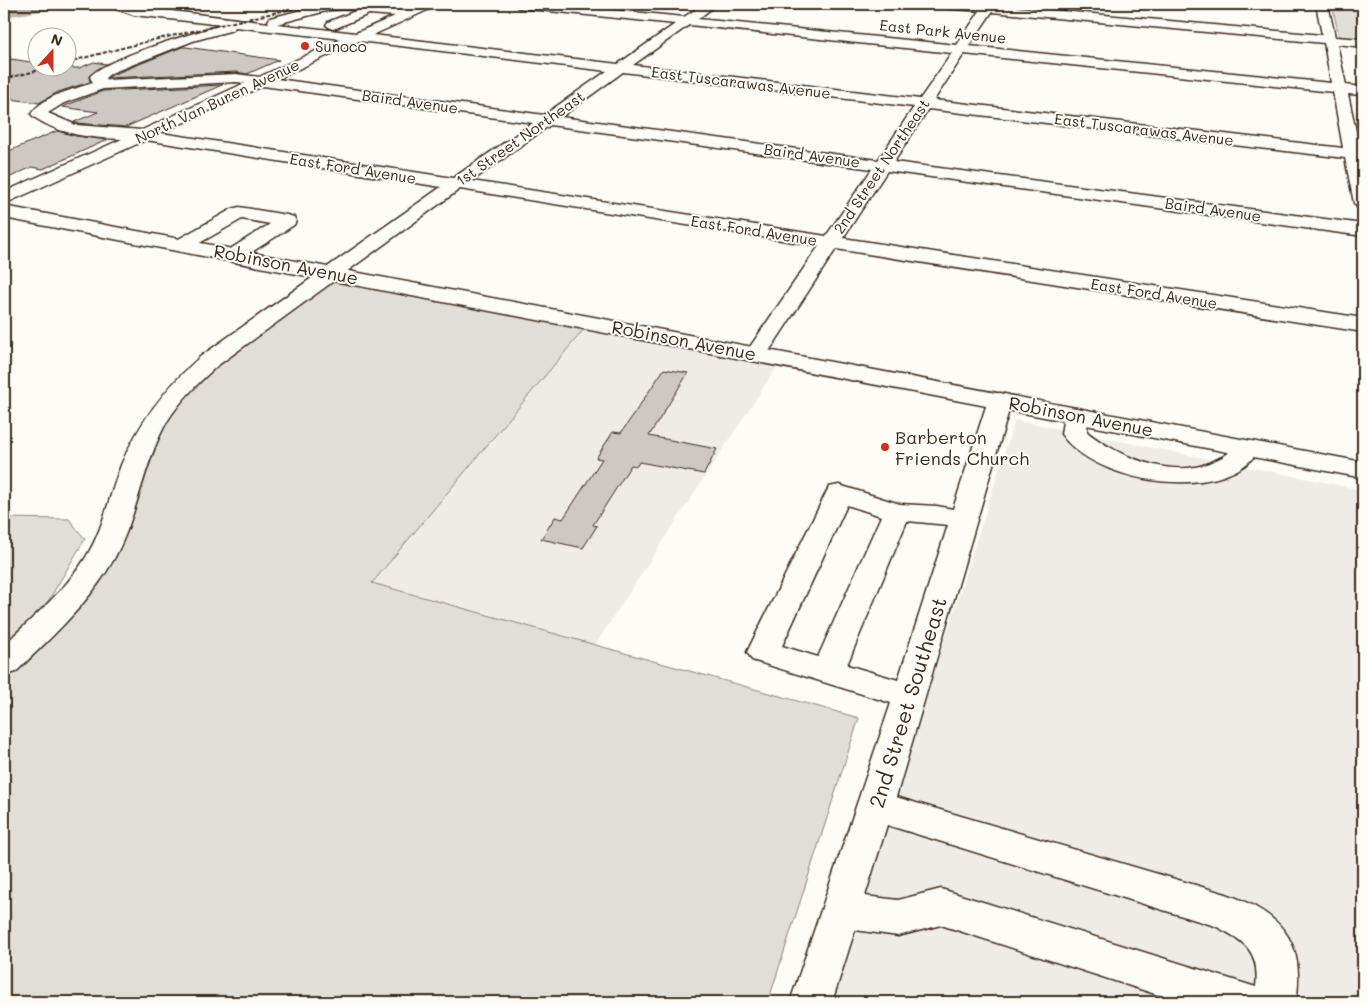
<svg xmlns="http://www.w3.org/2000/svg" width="1367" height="1006" font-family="Mali,sans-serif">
	<rect width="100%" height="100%" fill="#fdfcf7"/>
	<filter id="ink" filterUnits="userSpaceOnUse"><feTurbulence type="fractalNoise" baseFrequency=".02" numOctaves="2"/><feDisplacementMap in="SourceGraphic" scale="10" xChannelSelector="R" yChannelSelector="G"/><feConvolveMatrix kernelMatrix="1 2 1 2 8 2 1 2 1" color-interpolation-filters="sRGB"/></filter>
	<g filter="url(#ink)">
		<!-- built -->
		<g fill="#efece7">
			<path d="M590 322 782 359 595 645 372 583Z"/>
			<path d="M1015 420 1363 490V1002H831L853 926Z"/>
		</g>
		<!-- green -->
		<g fill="#e1ded7" stroke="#8e847a">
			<path d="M4 4H84L4 15Z"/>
			<path d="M1332 4 1363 6V39L1339 37Z"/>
			<path d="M330 273 590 322 372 583 859 718 768 1002H4V679L36 651 76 603 163 410Z"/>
			<path d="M4 518 69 519 85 539 47 603 4 649Z"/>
		</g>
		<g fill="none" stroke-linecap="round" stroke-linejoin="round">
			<!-- river -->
			<path fill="#bbb4ad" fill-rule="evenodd" d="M13 4H57L55 8 48 10 4 17V5Z"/>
		</g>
		<!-- building -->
		<g fill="#cdc8c2" stroke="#3b2a1e">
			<path d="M182 47H186L279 60 247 74 236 72 108 78 112 75Z"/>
			<path d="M4 58 38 63V68H79L94 62 106 64 89 76 90 82 58 92 39 103 4 98Z"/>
			<path d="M222 85 126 127 76 123 74 122 98 112 62 107 103 91Z"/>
			<path d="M57 131 76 136 107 140 43 169 32 167 4 180V153Z"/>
			<path d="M664 369 688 373 649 436 717 449 704 474 639 462 637 466 631 465 593 525 597 526 583 548 541 539 555 517 563 519 602 459 596 458 613 432 621 433Z"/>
		</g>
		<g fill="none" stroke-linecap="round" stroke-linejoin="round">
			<!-- minor casing -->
			<g stroke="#3b2a1e" stroke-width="3">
				<g id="minor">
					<path d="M116 4 269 23 268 21 270 18 325 4H352L354 6 352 9 330 10 277 24 356 33 395 16 369 14 336 28 332 29 326 25 328 22 368 6 409 9 421 4H436L434 7 373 35 618 64 675 24 519 8 513 4H551L684 17 704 4H717L698 19 957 45 980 11 943 8 937 4H997L996 5 1322 35 1316 4H1328L1335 37 1363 39V47L1337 44 1346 85 1363 87V95L1348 94 1360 150H1363V208L1357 207 1354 203 1345 158 928 109 894 162 1363 224V236L887 171 843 238 1363 318V332L836 249 764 359 756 361 748 359 745 354 819 246 460 189 217 366C196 385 173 407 161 433 142 473 136 518 115 557 90 603 52 636 16 672L4 676V645C33 617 65 591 86 557 104 528 109 496 121 465 139 422 166 387 201 356L441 187 146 140 4 204V192L122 139C91 138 60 135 34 117L31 114C44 95 72 90 93 83L90 77C103 59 197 32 222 25L134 15 116 9 114 6ZM992 12 1324 43 1331 83 969 46ZM689 25 952 53 920 99 633 65ZM235 27 342 39 259 77 236 74 106 80 105 78 111 73 193 41 233 30ZM359 41 607 71 544 115 277 79ZM964 54 1333 92 1343 148 934 100ZM623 72 914 107 878 160 561 117ZM236 82 245 83 142 130 76 125 48 113 64 103 103 89ZM263 86 533 123 453 178 161 133ZM550 125 872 169 826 236 472 181Z"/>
					<path d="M1355 4H1363V7H1357Z"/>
					<path d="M239 207 287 215 294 217 296 221 294 225 241 259 234 261 227 259 224 255 227 251 270 224 242 219 189 249 182 251 175 249 172 245 175 241 232 209Z"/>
					<path d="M1000 393 1009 395 1012 400 896 797 1226 894C1281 914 1306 941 1296 1002H1180L941 925 898 936 855 930 832 1002H790L891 703 752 660 747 652 829 487 839 485 900 504 937 506 953 509 988 400 991 395ZM847 505 881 516 818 657 782 646ZM907 521 948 525 898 680 847 665ZM887 825 1215 926C1245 941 1260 951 1256 987L941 889 898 900 865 896Z"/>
					<path d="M1076 408 1085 410 1088 415 1087 432C1117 456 1171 479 1209 463 1215 460 1222 458 1227 454 1239 445 1238 438 1256 443L1260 448C1256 454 1251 461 1245 465 1199 499 1093 480 1061 434L1064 415 1067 410Z"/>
				</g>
			</g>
			<!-- major casing -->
			<g stroke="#3b2a1e" stroke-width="3">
				<path id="major" d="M4 206 1363 462V478L4 218Z"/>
			</g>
			<!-- minor -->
			<use href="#minor" fill="#fdfcf7" fill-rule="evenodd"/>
			<!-- major -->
			<use href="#major" fill="#fdfcf7" fill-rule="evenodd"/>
			<!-- rail -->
			<g stroke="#3b2a1e" stroke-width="2" stroke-dasharray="4 2" stroke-linecap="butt">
				<path d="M68 62 149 41 313 4"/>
				<path d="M4 79 48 68"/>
			</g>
		</g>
	</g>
	<!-- markers -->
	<g fill="#c8321e" stroke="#fdfcf7" stroke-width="2">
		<circle cx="305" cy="46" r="5"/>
		<circle cx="885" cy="447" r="5"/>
	</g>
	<g text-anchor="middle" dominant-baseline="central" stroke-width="4" stroke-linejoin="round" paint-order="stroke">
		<!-- far-street labels -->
		<g font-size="15" fill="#3b2a1e" stroke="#fdfcf7">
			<text transform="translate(943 31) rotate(6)">East Park Avenue</text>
			<text transform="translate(741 82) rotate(7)">East Tuscarawas Avenue</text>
			<text transform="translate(217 101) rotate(-25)">North Van Buren Avenue</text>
			<text transform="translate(410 101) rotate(8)">Baird Avenue</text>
			<text transform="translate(1144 129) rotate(7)">East Tuscarawas Avenue</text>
			<text transform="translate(520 138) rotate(-35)">1st Street Northeast</text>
			<text transform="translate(812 155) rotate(8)">Baird Avenue</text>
			<text transform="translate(881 166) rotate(-56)">2nd Street Northeast</text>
			<text transform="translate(353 168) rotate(9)">East Ford Avenue</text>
			<text transform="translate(1213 209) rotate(8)">Baird Avenue</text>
			<text transform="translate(754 230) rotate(9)">East Ford Avenue</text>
			<text transform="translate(1154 293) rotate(9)">East Ford Avenue</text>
		</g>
		<!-- far-poi labels -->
		<g font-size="15" fill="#3b2a1e" stroke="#fdfcf7" text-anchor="start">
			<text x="315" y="46">Sunoco</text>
		</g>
		<!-- street labels -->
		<g font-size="18" fill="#3b2a1e" stroke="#fdfcf7">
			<text transform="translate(286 264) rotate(11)">Robinson Avenue</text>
			<text transform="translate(684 340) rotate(11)">Robinson Avenue</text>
			<text transform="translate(1081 416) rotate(11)">Robinson Avenue</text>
		</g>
		<!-- poi labels -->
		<g font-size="18" fill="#3b2a1e" stroke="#fdfcf7" text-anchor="start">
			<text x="895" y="437">Barberton<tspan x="895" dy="21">Friends Church</tspan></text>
		</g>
		<!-- near-street labels -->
		<g font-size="21" fill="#3b2a1e" stroke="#fdfcf7">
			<text transform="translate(907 702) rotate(-73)">2nd Street Southeast</text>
		</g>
	</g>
	<!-- margin -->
	<rect width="1367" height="1006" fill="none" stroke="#fdfcf7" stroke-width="20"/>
	<rect x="10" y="10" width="1347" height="986" fill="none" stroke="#3b2a1e" stroke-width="2" filter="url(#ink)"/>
	<!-- north arrow -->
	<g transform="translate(52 52) rotate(21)"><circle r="24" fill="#fdfcf7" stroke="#afa8a0"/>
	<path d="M0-4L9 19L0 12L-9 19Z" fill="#c8321e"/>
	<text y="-8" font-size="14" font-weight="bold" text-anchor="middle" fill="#3b2a1e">N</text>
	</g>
</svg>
